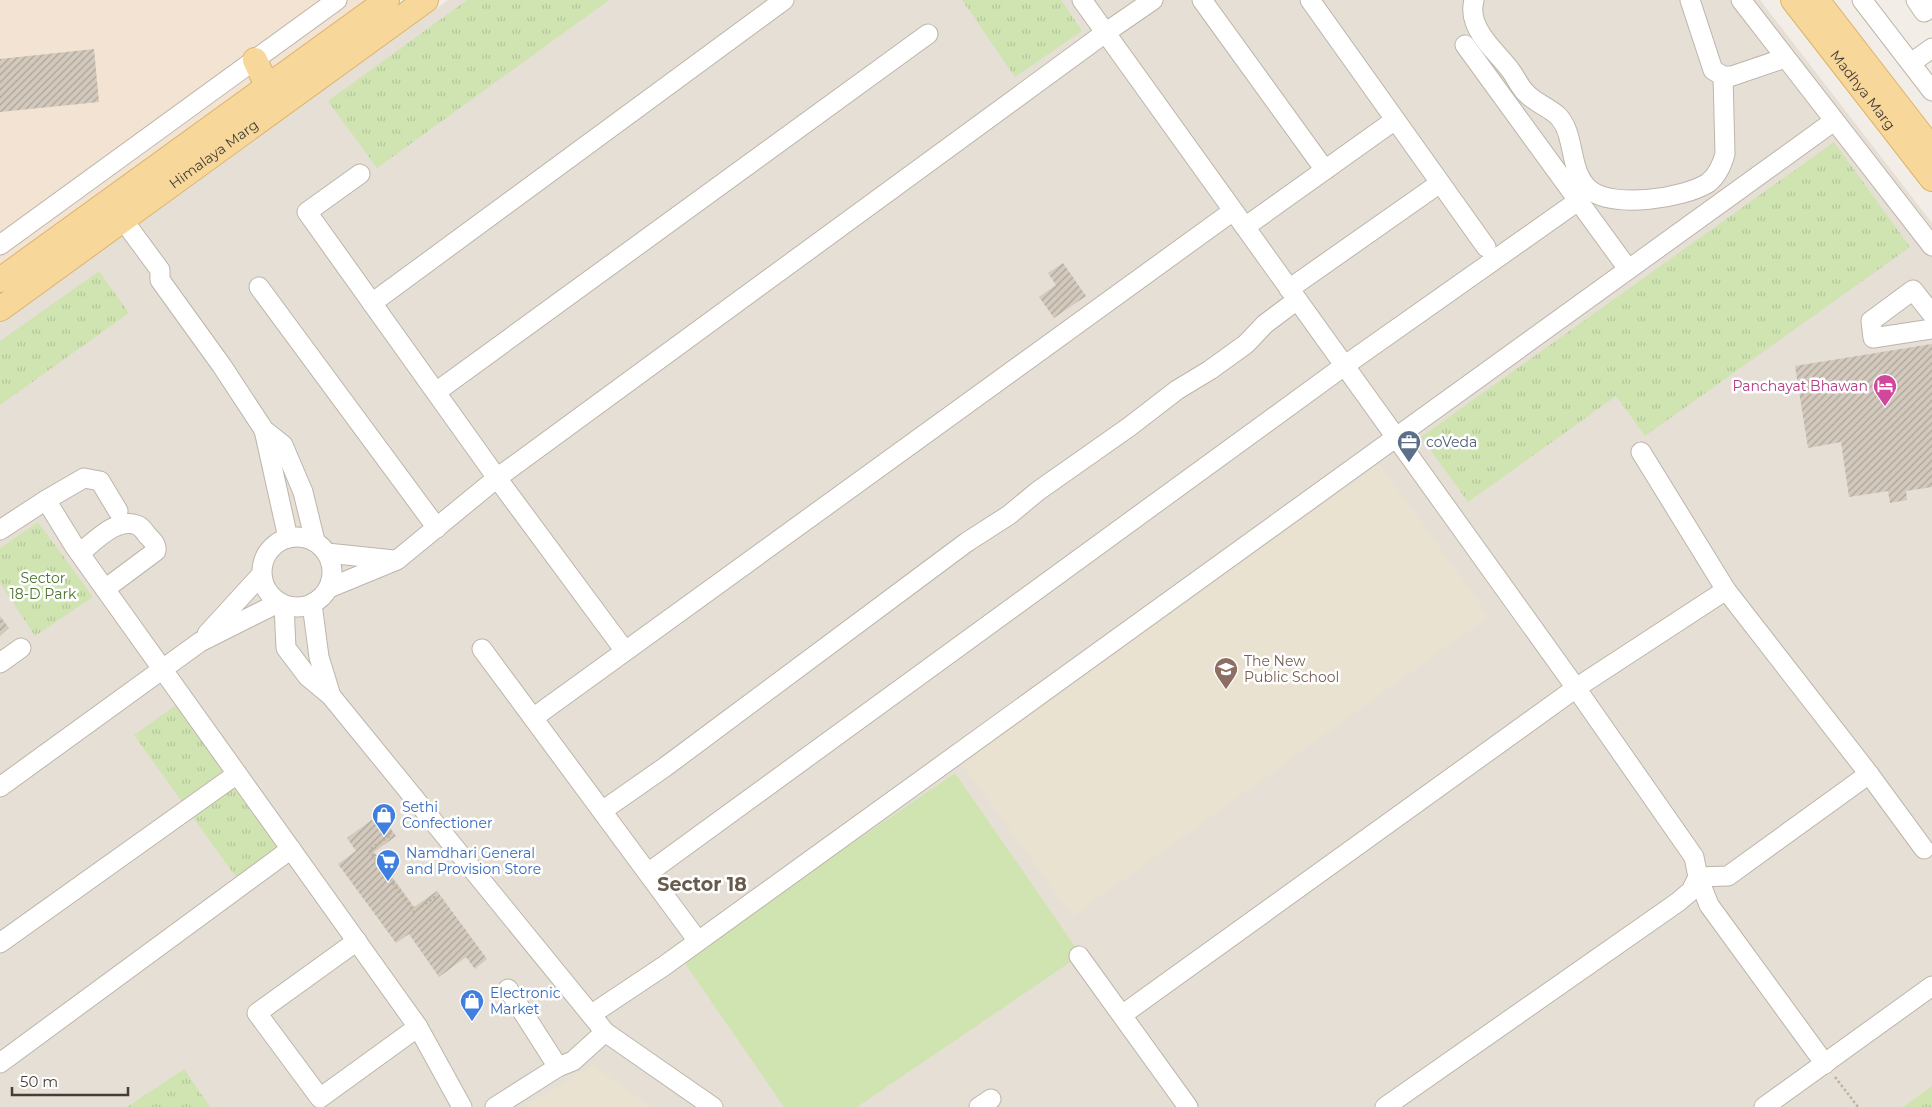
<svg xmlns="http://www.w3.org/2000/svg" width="1932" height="1107" font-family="Montserrat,sans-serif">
	<defs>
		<pattern id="park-tufts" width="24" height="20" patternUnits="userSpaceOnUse" patternTransform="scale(1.25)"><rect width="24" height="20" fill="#d0e4b2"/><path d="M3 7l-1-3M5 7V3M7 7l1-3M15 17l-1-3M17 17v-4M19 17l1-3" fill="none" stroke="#b4c59a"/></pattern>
		<pattern id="building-hatch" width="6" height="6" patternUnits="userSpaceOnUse" patternTransform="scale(1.25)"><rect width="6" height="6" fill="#d3c9bd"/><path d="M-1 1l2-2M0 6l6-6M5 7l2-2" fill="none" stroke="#ada59a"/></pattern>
	</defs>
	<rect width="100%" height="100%" fill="#f2eee7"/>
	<!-- residential -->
	<path fill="#e6dfd5" d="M448 0H1760L1932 223V1107H0V320Z"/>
	<!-- commercial -->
	<path fill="#f3e3d3" d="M0 0H367L0 265Z"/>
	<!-- education -->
	<g fill="#eae2d1">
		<path d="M1379 464 1489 616 1073 916 962 764Z"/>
		<path d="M592 1065 652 1107H523Z"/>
	</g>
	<!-- grass -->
	<path fill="#d0e4b2" d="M955 773 1081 955 857 1107H784L682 959Z"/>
	<!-- park -->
	<g fill="url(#park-tufts)">
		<path d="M467 0H609L377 168 328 101Z"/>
		<path d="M962 0H1061L1082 31 1015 77Z"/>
		<path d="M1834 142 1910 247 1645 436 1616 396 1468 502 1421 437Z"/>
		<path d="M99 271 129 313 0 405V341Z"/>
		<path d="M38 522 93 597 35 636 0 583V548Z"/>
		<path d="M176 705 278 847 236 877 134 735Z"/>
		<path d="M184 1069 210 1107H127Z"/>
		<path d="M1932 1086V1107H1903Z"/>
	</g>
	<!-- building -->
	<g fill="url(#building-hatch)">
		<path d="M94 49 99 102 0 112V59Z"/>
		<path d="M1063 263 1086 296 1054 318 1039 297 1056 285 1048 273Z"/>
		<path d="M1932 344V487L1906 491 1907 500 1890 503 1888 491 1849 497 1841 442 1808 448 1795 366Z"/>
		<path d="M0 616 9 628 0 636Z"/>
		<path d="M380 814 396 836 374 852 414 907 437 891 487 959 475 969 466 957 439 977 409 934 396 943 338 864 356 851 347 838Z"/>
	</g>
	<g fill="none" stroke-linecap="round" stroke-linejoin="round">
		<!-- minor casing -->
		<g stroke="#bdb5aa" stroke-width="21">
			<g id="minor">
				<path d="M1082 0 1576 688 1694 857 1698 877 1709 905 1825 1064"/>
				<path d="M1202 0 1325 170"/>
				<path d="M1310 0 1486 247"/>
				<path d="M1474 0C1472 8 1472 14 1475 22 1481 40 1500 56 1511 71 1516 78 1520 87 1526 93 1534 102 1548 107 1557 115 1577 134 1567 171 1590 190 1614 209 1684 198 1708 183 1717 176 1722 165 1725 154L1723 76"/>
				<path d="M1690 0 1713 70 1723 76H1732L1785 58"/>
				<path d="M1741 0 1932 246"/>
				<path d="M1862 0 1932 91"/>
				<path d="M1916 0 1924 12 1932 7"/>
				<path d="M1465 45 1628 269"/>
				<path d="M1911 63 1932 48"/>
				<path d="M360 174 307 212 497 478 625 651"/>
				<path d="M115 209 160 270V280L222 366 264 430 283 445 303 492 315 541"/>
				<path d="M1245 227 1395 120"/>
				<path d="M0 245 337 0"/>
				<path d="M259 287 437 528"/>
				<path d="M1289 289 1440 183"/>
				<path d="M372 303 784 0"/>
				<path d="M1932 314 1913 290 1871 321 1873 338 1932 329"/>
				<path d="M436 392 928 34"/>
				<path d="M264 430 288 538"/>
				<path d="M1641 452 1726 590 1869 774 1924 849"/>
				<path d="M46 500 75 547 105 589 418 1027 462 1107"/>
				<path d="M0 530 46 500 84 478 100 481 118 511"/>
				<circle cx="297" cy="572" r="35"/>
				<path d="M80 553C94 542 118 515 139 526 142 528 145 532 147 535 152 540 157 544 156 551L105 589"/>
				<path d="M327 553 394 560"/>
				<path d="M329 588 397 560 497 478 1105 33 1153 0"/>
				<path d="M312 604 319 657 331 696"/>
				<path d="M284 605 286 648 308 677 331 696 605 1032 713 1107"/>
				<path d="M207 634 261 575"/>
				<path d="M482 649 698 941"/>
				<path d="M0 663 21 648"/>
				<path d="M533 718 1233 211"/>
				<path d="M0 787 200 642 278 603"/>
				<path d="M602 811 665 767 967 542 1009 515 1038 491 1129 427 1177 390 1210 370 1246 344 1265 324 1297 300"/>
				<path d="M648 873 1344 366 1578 201"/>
				<path d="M1698 877 1728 876 1869 774"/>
				<path d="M357 941 257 1013 320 1098 418 1027"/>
				<path d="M0 943 237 774"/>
				<path d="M1079 956 1188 1107"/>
				<path d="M508 989 558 1067"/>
				<path d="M592 1014 664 966 1834 121"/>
				<path d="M1122 1015 1576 688 1726 590"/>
				<path d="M0 1063 291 849"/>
				<path d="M495 1107 558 1067 573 1061 605 1032"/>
				<path d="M979 1107 991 1099"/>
				<path d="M1385 1107 1678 902 1691 891 1698 877"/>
				<path d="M1764 1107 1932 986"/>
			</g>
		</g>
		<!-- major casing -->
		<g stroke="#dcb36b" stroke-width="26">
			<g id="major">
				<path id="s1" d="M1793 0 1932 179"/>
				<path d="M1817 0 1932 149"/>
				<path d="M255 60 267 86"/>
				<path d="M0 280 387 0"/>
				<path id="s2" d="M0 309 426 0"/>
			</g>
		</g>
		<!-- path -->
		<g stroke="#beb09c" stroke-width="2.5" stroke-dasharray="2.5 2.5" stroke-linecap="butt">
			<path d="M381 820 391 835 369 850 414 912 436 896"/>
			<path d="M1835 1077 1858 1107"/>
		</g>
		<!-- minor -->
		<use href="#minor" stroke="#fff" stroke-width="19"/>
		<!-- major -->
		<use href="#major" stroke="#f8d89a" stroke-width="24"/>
	</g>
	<!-- icons -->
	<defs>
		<g id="hotel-pin" transform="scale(1.25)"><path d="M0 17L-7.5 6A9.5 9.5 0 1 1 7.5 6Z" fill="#d1479c" stroke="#fff"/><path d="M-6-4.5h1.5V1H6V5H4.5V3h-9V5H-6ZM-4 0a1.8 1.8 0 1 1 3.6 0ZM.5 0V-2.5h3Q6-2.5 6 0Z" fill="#fff"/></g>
		<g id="office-pin" transform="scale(1.25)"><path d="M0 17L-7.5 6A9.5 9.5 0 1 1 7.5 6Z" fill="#5c6f8a" stroke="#fff"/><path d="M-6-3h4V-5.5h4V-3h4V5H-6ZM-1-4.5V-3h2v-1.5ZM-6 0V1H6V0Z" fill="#fff"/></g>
		<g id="school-pin" transform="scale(1.25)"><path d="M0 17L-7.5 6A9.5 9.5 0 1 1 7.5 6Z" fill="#8d6e63" stroke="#fff"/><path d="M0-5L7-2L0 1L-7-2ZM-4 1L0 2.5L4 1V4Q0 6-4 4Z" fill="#fff"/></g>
		<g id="shop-pin" transform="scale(1.25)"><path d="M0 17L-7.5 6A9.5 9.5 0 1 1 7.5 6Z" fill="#3f7fe0" stroke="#fff"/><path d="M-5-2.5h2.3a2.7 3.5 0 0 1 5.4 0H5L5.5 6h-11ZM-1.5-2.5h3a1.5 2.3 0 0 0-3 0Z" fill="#fff"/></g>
		<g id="supermarket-pin" transform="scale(1.25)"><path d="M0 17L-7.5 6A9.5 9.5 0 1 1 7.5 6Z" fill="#3f7fe0" stroke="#fff"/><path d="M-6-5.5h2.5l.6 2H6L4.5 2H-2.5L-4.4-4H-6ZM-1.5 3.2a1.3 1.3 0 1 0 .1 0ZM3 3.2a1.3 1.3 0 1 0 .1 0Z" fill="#fff"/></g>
	</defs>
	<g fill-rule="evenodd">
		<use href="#hotel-pin" x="1885" y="386"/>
		<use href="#office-pin" x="1409" y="442"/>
		<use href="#school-pin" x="1226" y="669"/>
		<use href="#shop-pin" x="384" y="815"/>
		<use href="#supermarket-pin" x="388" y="861"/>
		<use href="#shop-pin" x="472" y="1001"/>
	</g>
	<g text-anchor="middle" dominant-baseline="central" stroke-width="5" stroke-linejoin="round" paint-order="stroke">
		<!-- street labels -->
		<g font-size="14" fill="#453e36" stroke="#fff">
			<text stroke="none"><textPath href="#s1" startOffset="114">Madhya Marg</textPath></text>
			<text stroke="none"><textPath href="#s2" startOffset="264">Himalaya Marg</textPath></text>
		</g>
		<!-- hotel labels -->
		<g font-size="14" fill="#b23c85" stroke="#fff" text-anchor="end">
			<text x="1868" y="386">Panchayat Bhawan</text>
		</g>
		<!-- service labels -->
		<g font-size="14" fill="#4e5e75" stroke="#fff" text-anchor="start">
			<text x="1426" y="442">coVeda</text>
		</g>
		<!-- park labels -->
		<g font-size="14" fill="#4b732d" stroke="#fff">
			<text x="43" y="578">Sector<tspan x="43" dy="16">18-D Park</tspan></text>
		</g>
		<!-- education labels -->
		<g font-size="14" fill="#785e54" stroke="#fff" text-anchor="start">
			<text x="1244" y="661">The New<tspan x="1244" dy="16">Public School</tspan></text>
		</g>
		<!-- shop labels -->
		<g font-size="14" fill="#366cbe" stroke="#fff" text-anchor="start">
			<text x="402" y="807">Sethi<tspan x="402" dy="16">Confectioner</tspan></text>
			<text x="406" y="853">Namdhari General<tspan x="406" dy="16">and Provision Store</tspan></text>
			<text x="490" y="993">Electronic<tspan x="490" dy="16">Market</tspan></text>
		</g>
		<!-- district labels -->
		<g font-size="19" font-weight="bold" fill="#675b4e" stroke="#fff">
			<text x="702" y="884">Sector 18</text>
		</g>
	</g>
	<!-- scale -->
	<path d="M12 1087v8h116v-8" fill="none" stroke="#453e36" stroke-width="2.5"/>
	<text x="20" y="1087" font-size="15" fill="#453e36" stroke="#ffffff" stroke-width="4" paint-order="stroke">50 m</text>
</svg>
